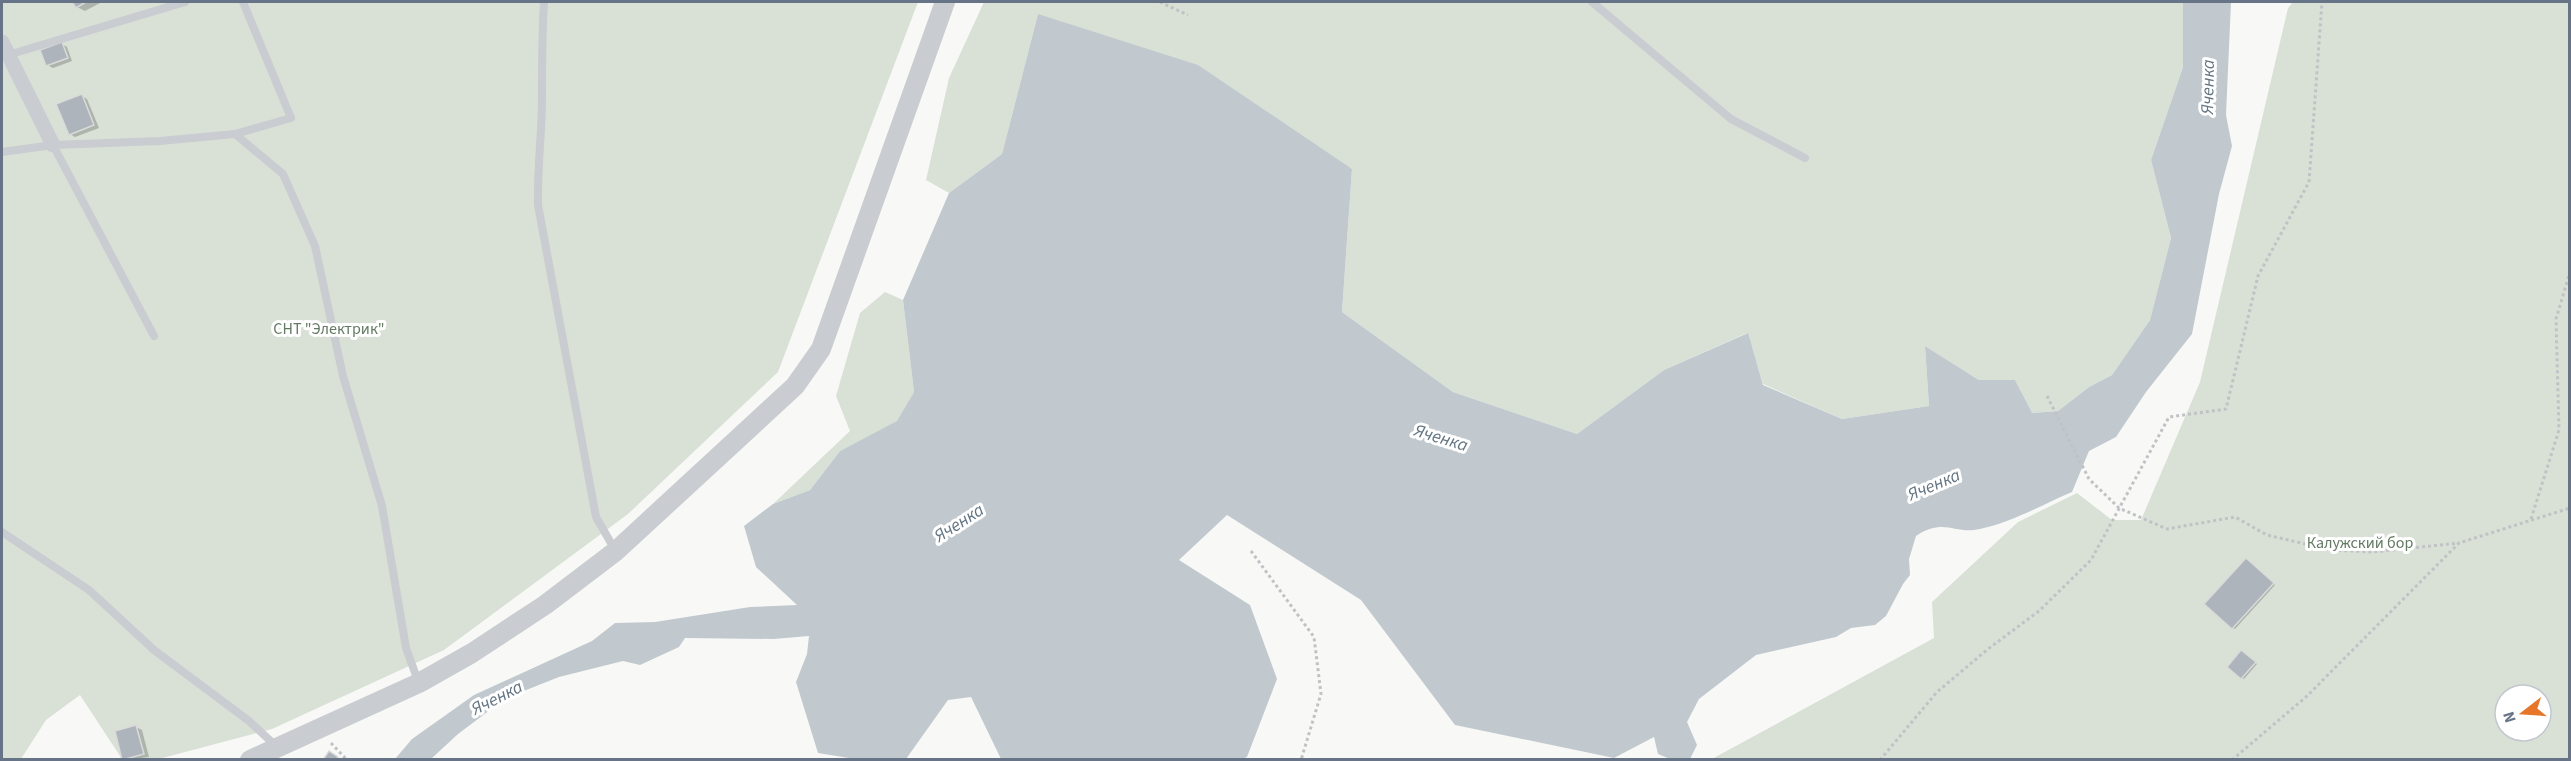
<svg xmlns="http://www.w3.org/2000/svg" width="2571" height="761" font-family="'Source Sans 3',sans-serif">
	<rect width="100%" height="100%" fill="#f8f9f6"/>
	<!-- green -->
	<g fill="#d9e1d7" fill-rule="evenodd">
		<path d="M2 2H918L778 372 628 514 444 650 272 729 155 760 122 759 80 695 46 720 21 759H2Z"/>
		<path d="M984 2H2183V67L2151 160 2171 238 2150 320 2112 375 2089 387 2058 411 2031 413 2015 380H1979L1925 346 1929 406 1842 419 1763 384 1747 333 1664 370 1577 434 1453 392 1342 312 1352 169 1038 14 1002 154 949 193 926 180 949 78Z"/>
		<path d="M2293 2H2569V759L1710 760 1934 638 1932 602 2018 522 2077 493 2112 520H2141L2200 382 2288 8ZM2505 695H2541V731H2505Z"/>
		<path d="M885 292 903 300 914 392 897 422 840 451 810 490 773 504 850 431 836 396 860 313Z"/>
	</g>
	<!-- water -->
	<path fill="#c1c9cf" d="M2183 2H2231L2226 115 2232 146 2219 194 2192 334 2146 392 2116 437 2089 451 2072 492C2042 505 2012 522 1980 529 1954 535 1945 517 1916 536L1909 559 1910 575 1903 584 1886 616 1875 625 1851 628 1836 637 1756 655 1699 699 1687 722 1697 745 1690 759H1670L1658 754 1654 737 1614 758 1455 725 1361 600 1227 515 1179 560 1250 605 1277 679 1247 757 1242 759H1001L971 697 948 700 906 759H855L818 753 796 682 807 654 809 636 774 639 685 638 679 647 640 665 623 661 559 677 506 698 458 734 431 759H395L412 739 474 695 592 641 615 623 655 622 750 607 797 605 756 567 744 526 773 504 810 490 840 451 897 421 914 392 903 300 949 193 1002 154 1038 14 1198 65 1352 169 1342 312 1453 392 1577 434 1664 370 1748 333 1763 385 1842 419 1929 406 1925 346 1979 380H2015L2032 413 2058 411 2089 387 2112 375 2150 320 2171 238 2151 160 2183 67Z"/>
	<!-- shadow -->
	<g fill="#0003">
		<path d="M74 2H102L85 11 77 7Z"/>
		<path d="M62 44 67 47 72 61 53 68 47 65Z"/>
		<path d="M82 96 87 99 99 128 75 137 70 134Z"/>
		<path d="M2249 561 2275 585 2235 629 2232 628Z"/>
		<path d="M2244 653 2257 664 2244 679 2242 678Z"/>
		<path d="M136 727 142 730 149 757 125 760Z"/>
	</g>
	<!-- building -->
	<g fill="#adb4bc" stroke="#dadbd9" stroke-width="1.5">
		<path d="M72 2H86L76 8Z"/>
		<path d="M62 42 68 58 46 66 40 50Z"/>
		<path d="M82 94 94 125 69 135 56 104Z"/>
		<path d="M2246 558 2274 583 2232 629 2204 604Z"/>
		<path d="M2241 650 2256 662 2241 679 2227 667Z"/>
		<path d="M136 725 144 754 122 760 115 731Z"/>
		<path d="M329 751 338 757 336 760H323Z"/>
	</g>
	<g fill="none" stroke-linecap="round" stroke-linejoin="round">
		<!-- path -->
		<g stroke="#c0c2c5" stroke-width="3" stroke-dasharray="3 3" stroke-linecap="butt">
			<path d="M1160 2 1188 15"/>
			<path d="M2047 396 2089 479 2119 508 2167 529 2235 517 2267 535 2331 550 2373 552 2459 543"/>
			<path d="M2531 519 2559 430 2556 319 2570 272"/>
			<path d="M1251 551 1314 637 1321 694 1301 760"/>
			<path d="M331 743 347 760"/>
			<path d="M1880 760 1937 692 1988 649 2039 611 2091 560 2169 417 2226 409 2258 276 2309 182 2322 2"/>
			<path d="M2232 760 2307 696 2459 543 2570 508"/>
		</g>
		<!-- service -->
		<g stroke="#c9ccd0" stroke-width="8">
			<path d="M544 2C542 34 542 66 542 98 542 134 537 169 538 205L596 517 615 550"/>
			<path d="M1592 2 1731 119 1805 158"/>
			<path d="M8 55 185 2"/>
			<path d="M235 134 291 118 243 2"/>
			<path d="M53 145 160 141 235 134 283 174 315 246 343 376 382 506 406 648 418 681"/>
			<path d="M2 152 53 145 154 336"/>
			<path d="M2 532 89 590 154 650 249 721 277 747"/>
		</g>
		<!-- minor -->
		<path stroke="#c9ccd0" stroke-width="15" d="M2 42 53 145"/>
		<!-- tertiary -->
		<path stroke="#c9ccd0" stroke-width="20" d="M250 760 419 683 472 653 545 605 616 551 795 386 821 349 945 2"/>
	</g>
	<g text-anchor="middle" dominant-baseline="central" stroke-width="6" stroke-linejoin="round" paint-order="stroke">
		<!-- park labels -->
		<g font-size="16" fill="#637a62" stroke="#fff">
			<text x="329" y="329">СНТ "Электрик"</text>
			<text x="2360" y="543">Калужский бор</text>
		</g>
		<!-- water labels -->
		<g font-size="18" font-style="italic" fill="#637583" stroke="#fff">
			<text transform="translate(2208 87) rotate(-89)">Яченка</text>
			<text transform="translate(1441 438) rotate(17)">Яченка</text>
			<text transform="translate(1934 485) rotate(-23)">Яченка</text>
			<text transform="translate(959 523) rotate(-33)">Яченка</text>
			<text transform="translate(497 698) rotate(-27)">Яченка</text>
		</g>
	</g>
	<!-- border -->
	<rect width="2571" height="761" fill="none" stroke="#677488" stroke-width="6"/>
	<!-- north arrow -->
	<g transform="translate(2523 713) rotate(253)"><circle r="28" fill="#ffffff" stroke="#c2c7cf" stroke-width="1.5"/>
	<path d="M0-4.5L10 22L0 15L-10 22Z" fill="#e67629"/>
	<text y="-9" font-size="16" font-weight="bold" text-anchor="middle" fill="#677488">N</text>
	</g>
</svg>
